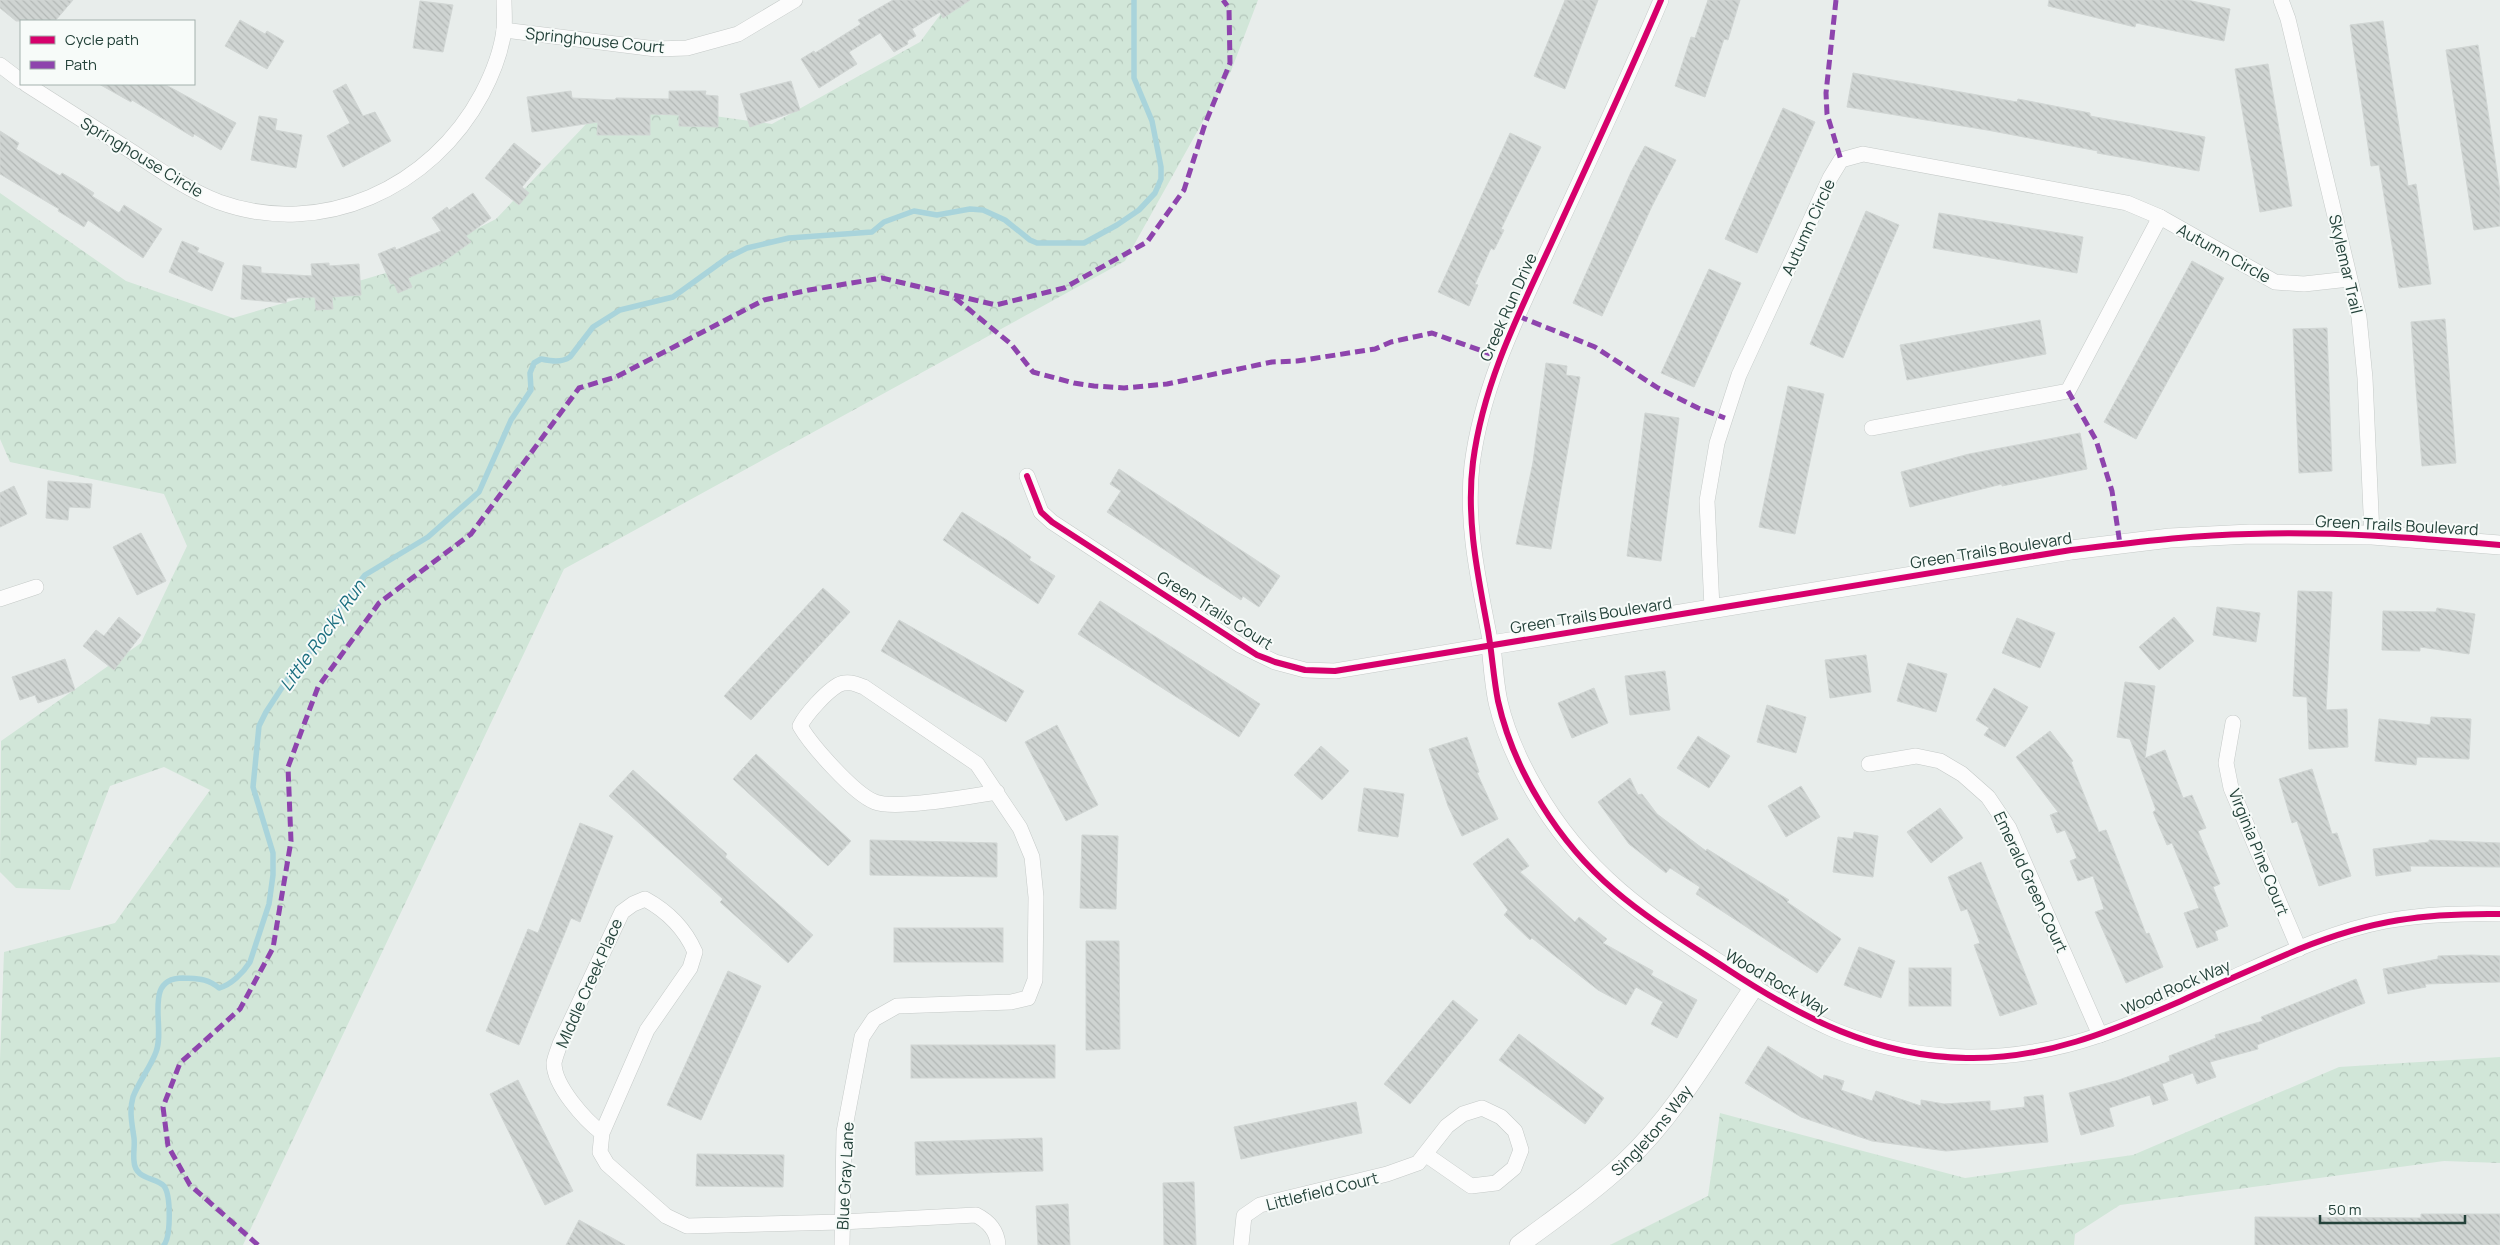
<svg xmlns="http://www.w3.org/2000/svg" width="2500" height="1245" font-family="Manrope,sans-serif">
	<defs>
		<pattern id="forest-crowns" width="20" height="18" patternUnits="userSpaceOnUse" patternTransform="scale(1.25)"><rect width="20" height="18" fill="#d1e6d8"/><path d="M2 6a3 3 0 1 1 6 0M12 15a3 3 0 1 1 6 0" fill="none" stroke="#b3c6ba"/></pattern>
		<pattern id="building-back-hatch" width="6" height="6" patternUnits="userSpaceOnUse" patternTransform="scale(1.25)"><rect width="6" height="6" fill="#cfd4d2"/><path d="M-1 5l2 2M0 0l6 6M5-1l2 2" fill="none" stroke="#b2b7b5"/></pattern>
	</defs>
	<rect width="100%" height="100%" fill="#e8edeb"/>
	<!-- forest -->
	<g fill="url(#forest-crowns)">
		<path d="M951 0H1258L1231 71 1125 261 564 569 243 1245H0V1060L4 952 115 923 210 790 164 767 110 786 70 890 16 888 0 872 1 741 141 643 187 546 164 494 10 462 0 439V193L126 281 233 318 396 270 496 219 608 101 772 124 920 42Z"/>
		<path d="M2500 1057V1163L2444 1161 2120 1205 2075 1234 2074 1245H1610L1708 1196 1720 1113 1965 1178 2133 1155 2339 1067Z"/>
	</g>
	<g fill="none" stroke-linecap="round" stroke-linejoin="round">
		<!-- stream -->
		<path stroke="#a9d4db" stroke-width="5.5" d="M164 1245C171 1236 171 1195 164 1186 156 1177 135 1180 134 1161 133 1153 135 1145 134 1138 132 1124 129 1111 133 1097 139 1081 150 1068 156 1052 166 1027 142 978 183 978 198 979 207 978 219 988 231 985 243 973 250 962L269 904 273 875V853L253 787 259 726 266 712 296 666 316 646 331 618 365 575 428 537 479 492 511 420 531 390 530 373 534 363 541 359C551 361 561 363 570 357L593 327 620 310 673 297 727 258 747 248 789 238 872 232 884 222 914 211 937 215 970 209 983 210 1005 220 1030 240 1037 243H1084L1117 225 1139 210 1155 193 1161 179V167L1152 121 1134 78V0"/>
	</g>
	<!-- building -->
	<g fill="url(#building-back-hatch)" stroke="#d1d6d4">
		<path d="M0 0H73L55 21H16L0 8Z"/>
		<path d="M893 0H970L943 18 940 12 912 29 916 36 907 41 908 44 894 52 880 33 849 52 857 64 819 88 801 59 814 51 815 53 861 24 858 20Z"/>
		<path d="M1565 0H1598L1565 89 1534 76Z"/>
		<path d="M1708 0H1740L1728 40 1724 39 1705 97 1675 86 1691 37 1695 38Z"/>
		<path d="M2049 0H2187L2230 9 2224 41 2136 23 2135 27 2048 6Z"/>
		<path d="M420 1 453 5 443 52 413 48Z"/>
		<path d="M240 20 265 34 267 31 284 41 267 69 225 46Z"/>
		<path d="M2383 21 2408 186 2416 184 2431 284 2399 288 2379 165 2371 166 2350 25Z"/>
		<path d="M2478 45 2500 192V226L2474 230 2446 50Z"/>
		<path d="M2268 64 2292 206 2260 212 2235 69Z"/>
		<path d="M1853 73 2017 102 2018 99 2090 113V116L2205 137 2199 171 2097 153 2098 151 1987 130 1847 107Z"/>
		<path d="M791 81 800 110 750 127 740 94Z"/>
		<path d="M99 84H164L236 123 221 150 194 134 193 137 132 100 131 102Z"/>
		<path d="M346 84 363 116 375 112 391 141 343 167 327 136 350 123 333 91Z"/>
		<path d="M571 91 572 98 615 100 616 98 669 99V91H706L705 95 718 96V127L679 126V115L650 114V135H597L598 122 532 132 527 97Z"/>
		<path d="M1783 108 1815 122 1757 253 1725 239Z"/>
		<path d="M259 116 277 119 275 130 302 135 296 168 251 160Z"/>
		<path d="M0 131 19 143 16 149 60 176 62 173 77 182 94 193 92 196 119 213 124 205 162 229 143 258 88 220 84 227 58 211 59 209 0 174Z"/>
		<path d="M1510 133 1541 147 1501 229 1504 230 1494 250 1491 248 1475 284 1478 285 1469 306 1438 292Z"/>
		<path d="M514 143 541 164 522 187 529 193 519 205 485 178Z"/>
		<path d="M1645 146 1676 160 1652 206 1602 316 1573 303 1631 172Z"/>
		<path d="M473 193 491 218 466 236 471 242 440 264 408 278 412 287 398 293 394 283 391 284 378 254 395 247 396 250 441 231 432 218 447 207 449 210Z"/>
		<path d="M1866 211 1899 225 1843 358 1810 344Z"/>
		<path d="M1939 213 2083 237 2077 273 1933 248Z"/>
		<path d="M182 241 199 248 197 252 224 263 212 291 169 272Z"/>
		<path d="M2192 261 2224 278 2136 439 2104 422Z"/>
		<path d="M329 263V266L359 264 361 295 332 297 333 309 316 310 315 297 287 298 286 303 241 299 243 265 261 267V273L312 276 311 264Z"/>
		<path d="M1709 269 1741 283 1694 387 1661 373Z"/>
		<path d="M2445 319 2456 463 2422 466 2411 322Z"/>
		<path d="M2040 320 2046 354 1907 380 1900 345Z"/>
		<path d="M2327 328 2332 471 2299 473 2293 329Z"/>
		<path d="M1546 363 1567 366 1566 375 1580 377 1551 549 1516 544 1533 462Z"/>
		<path d="M1788 386 1824 394 1795 534 1759 527Z"/>
		<path d="M1645 413 1679 418 1661 561 1627 556Z"/>
		<path d="M2080 433 2087 469 2002 486V484L1910 507 1901 472 1969 454Z"/>
		<path d="M1119 469 1280 576 1259 607 1243 596 1241 600 1107 512 1121 491 1110 484Z"/>
		<path d="M48 481 92 484 90 508 69 507 68 520 46 518Z"/>
		<path d="M14 486 27 514 0 527V493Z"/>
		<path d="M962 512 1007 540 1031 557 1029 560 1055 576 1038 604 943 540Z"/>
		<path d="M141 533 166 581 137 595 113 547Z"/>
		<path d="M823 588 850 612 751 720 724 696Z"/>
		<path d="M2298 591 2332 592 2326 710 2347 709 2348 747 2309 749 2307 697 2293 696Z"/>
		<path d="M1100 601 1260 704 1239 737 1078 634Z"/>
		<path d="M2217 607 2260 613 2256 642 2213 635Z"/>
		<path d="M2437 608 2475 614 2469 654 2420 647V651L2382 650 2383 611 2436 612Z"/>
		<path d="M119 617 141 635 114 670 83 646 96 630 104 636Z"/>
		<path d="M2174 617 2194 641 2159 670 2139 647Z"/>
		<path d="M2017 618 2055 633 2040 668 2002 653Z"/>
		<path d="M899 620 1024 691 1006 722 881 651Z"/>
		<path d="M1866 655 1871 692 1830 698 1825 660Z"/>
		<path d="M65 659 75 690 38 703 35 695 20 700 12 677Z"/>
		<path d="M1908 663 1947 674 1936 712 1897 701Z"/>
		<path d="M1665 671 1670 710 1630 715 1625 676Z"/>
		<path d="M2125 682 2155 686 2145 758 2165 750 2183 798 2192 795 2206 828 2198 831 2220 884 2213 887 2228 926 2215 931 2218 940 2197 948 2184 913 2199 908 2172 843 2167 845 2153 812 2156 810 2130 739 2117 737Z"/>
		<path d="M1594 688 1608 723 1572 738 1558 703Z"/>
		<path d="M1994 688 2028 707 2005 747 1984 735 1989 728 1976 720Z"/>
		<path d="M1767 705 1806 717 1796 753 1757 742Z"/>
		<path d="M2431 717 2471 719 2469 759 2417 757 2416 765 2375 761 2379 719 2430 725Z"/>
		<path d="M1057 725 1098 805 1066 821 1025 742Z"/>
		<path d="M2050 731 2073 761 2071 762 2099 832 2106 830 2146 934 2149 933 2163 967 2126 983 2095 912 2104 909 2093 876 2078 881 2070 861 2077 858 2065 830 2057 833 2050 815 2058 812 2016 757Z"/>
		<path d="M1698 736 1730 756 1709 788 1677 768Z"/>
		<path d="M1467 737 1479 772 1477 773 1498 819 1462 836 1448 806 1429 749Z"/>
		<path d="M1321 746 1349 771 1322 800 1294 775Z"/>
		<path d="M756 754 851 841 828 866 733 779Z"/>
		<path d="M2312 769 2332 834 2337 833 2351 876 2319 886 2297 821 2292 823 2279 779Z"/>
		<path d="M633 770 727 854 725 857 813 935 788 963 720 902 723 899 609 796Z"/>
		<path d="M1630 778 1638 795 1642 794 1657 814 1706 851 1707 849 1739 869 1789 900 1787 902 1841 939 1817 973 1696 894 1700 887 1670 868 1666 873 1629 844 1598 802Z"/>
		<path d="M1801 786 1820 817 1786 837 1768 806Z"/>
		<path d="M1364 788 1404 794 1398 837 1358 831Z"/>
		<path d="M1940 808 1963 838 1931 863 1907 832Z"/>
		<path d="M580 823 613 836 580 922 571 918 519 1045 486 1031 528 929 538 933Z"/>
		<path d="M1854 832 1878 836 1873 877 1833 872 1838 837 1853 839Z"/>
		<path d="M1082 835 1118 836 1116 909 1080 908Z"/>
		<path d="M1508 838 1529 866 1520 872 1575 922 1579 917 1607 939 1603 943 1653 971 1651 975 1697 1000 1677 1038 1651 1024 1663 1002 1636 987 1626 1005 1598 990 1532 938 1530 940 1504 915 1508 910 1473 864Z"/>
		<path d="M870 840 997 843V877L870 875Z"/>
		<path d="M2429 840 2500 843V867L2410 866 2411 871 2376 876 2373 849 2429 842Z"/>
		<path d="M1981 862 2037 1004 2000 1016 1974 945 1980 943 1967 909 1961 911 1948 877Z"/>
		<rect x="894" y="928" width="109" height="34"/>
		<path d="M1086 941H1119L1120 1049 1086 1050Z"/>
		<path d="M1859 947 1895 961 1881 998 1844 985Z"/>
		<path d="M2471 955 2500 956V982L2425 984 2426 987 2388 994 2383 969 2438 959V956Z"/>
		<rect x="1909" y="968" width="42" height="38"/>
		<path d="M728 971 761 986 701 1120 667 1105Z"/>
		<path d="M2356 979 2365 1003 2257 1045 2258 1049 2210 1062 2216 1077 2197 1084 2193 1073 2162 1084 2168 1100 2153 1105 2150 1095 2109 1108 2114 1126 2081 1135 2069 1093 2119 1080 2170 1061 2169 1056 2216 1038 2215 1035 2263 1021 2261 1017Z"/>
		<path d="M1453 1000 1478 1020 1410 1104 1384 1084Z"/>
		<path d="M1519 1034 1604 1098 1585 1124 1499 1060Z"/>
		<rect x="911" y="1045" width="144" height="33"/>
		<path d="M1768 1046 1823 1080 1824 1075 1844 1081 1841 1090 1872 1101 1876 1091 1921 1106V1100L1944 1104 1990 1101V1111L2025 1107 2024 1097 2043 1095 2048 1142 1946 1151 1872 1141 1801 1117 1745 1083Z"/>
		<path d="M518 1080 573 1191 545 1205 490 1094Z"/>
		<path d="M1356 1102 1362 1133 1241 1159 1234 1127Z"/>
		<path d="M1042 1138 1043 1171 916 1175 915 1142Z"/>
		<path d="M697 1154 784 1155 783 1187 696 1186Z"/>
		<path d="M1194 1182 1196 1245H1164L1163 1183Z"/>
		<path d="M1068 1204 1070 1245H1038L1036 1206Z"/>
		<path d="M2421 1214H2500V1245H2255V1217L2421 1218Z"/>
		<path d="M579 1220 625 1245H566Z"/>
	</g>
	<g fill="none" stroke-linecap="round" stroke-linejoin="round">
		<!-- minor casing -->
		<g stroke="#c5cac8" stroke-width="16">
			<g id="minor">
				<path d="M2281 0 2288 19 2359 317 2365 378 2372 535"/>
				<path d="M504 30 656 49 687 48 738 34 795 0"/>
				<path d="M0 65 21 81"/>
				<path d="M26 84C62 107 98 130 134 153 161 171 188 190 219 202 322 239 432 188 482 94 492 75 501 53 504 30 505 20 504 10 504 0"/>
				<path d="M1872 428 2068 391 2160 217"/>
				<path d="M1027 476 1041 512 1052 522 1240 645 1275 662 1305 670 1335 671 1491 645C1480 586 1465 526 1472 465 1482 386 1517 317 1550 245 1588 164 1626 83 1661 0"/>
				<path d="M0 599 36 587"/>
				<path d="M1712 608 1707 501 1717 443 1739 375 1830 178 1841 160 1863 154 2127 203 2160 217 2275 282 2304 284 2349 279"/>
				<path d="M2233 723 2226 763 2231 788 2299 949"/>
				<path d="M1869 764 1916 756 1940 761 1962 774 1988 797 2009 828 2100 1035"/>
				<path d="M1754 987C1780 1002 1806 1018 1834 1030 1919 1065 2013 1065 2100 1035 2146 1019 2190 997 2234 977 2283 955 2333 931 2386 921 2424 914 2462 913 2500 914"/>
				<path d="M602 1133C585 1120 554 1086 554 1063 555 1057 558 1050 560 1044L622 912 633 904 645 899C667 911 685 929 695 952L690 968 647 1030 602 1133 600 1152 607 1164 666 1216 687 1226 841 1222 976 1215C988 1221 997 1230 998 1245"/>
				<path d="M842 1245 844 1132 862 1037 874 1019 897 1006 1011 1002 1028 998 1035 980 1036 897 1032 857 1020 828 977 764 864 687C856 684 847 680 838 685 826 692 806 714 800 726 811 745 854 794 875 802 896 810 972 796 997 792"/>
				<path d="M1241 1245 1244 1216 1260 1205 1387 1174 1418 1163 1447 1126 1463 1114 1482 1108 1501 1117 1515 1131 1521 1150 1514 1168 1496 1183 1471 1186 1425 1154"/>
			</g>
		</g>
		<!-- tertiary casing -->
		<g stroke="#c5cac8" stroke-width="20">
			<g id="tertiary">
				<path id="s1" d="M1519 1245C1555 1218 1592 1193 1625 1162 1677 1113 1714 1046 1754 987 1664 927 1589 886 1534 789 1519 763 1505 732 1498 702 1494 683 1493 664 1491 645L2071 550 2170 538 2250 534 2372 535 2500 545"/>
			</g>
		</g>
		<!-- minor -->
		<use href="#minor" stroke="#fcfcfc" stroke-width="15"/>
		<!-- tertiary -->
		<use href="#tertiary" stroke="#fcfcfc" stroke-width="19"/>
		<!-- quiet -->
		<g stroke="#8e44ad" stroke-width="5" stroke-dasharray="10 5" stroke-linecap="butt">
			<path d="M1836 0 1826 93 1827 114 1841 160"/>
			<path d="M955 298 1011 344 1033 372 1074 383 1094 386 1124 388 1167 384 1272 362 1297 361 1375 349 1391 342 1432 333 1499 357"/>
			<path d="M1518 316 1595 347 1658 388 1698 408 1725 418"/>
			<path d="M2068 391 2096 440 2112 491 2120 544"/>
			<path d="M258 1245 190 1185 168 1146 163 1107 180 1063 240 1009 273 948 291 841 288 767 318 687 379 603 471 534 579 388 616 377 764 300 809 290 882 278 996 305 1064 288 1147 242 1184 190 1205 124 1230 63 1229 8 1223 0"/>
		</g>
		<!-- cycleway casing -->
		<g stroke="#f7fbf9" stroke-width="9">
			<g id="cycleway">
				<path d="M1661 0C1626 82 1588 163 1551 244 1518 315 1483 384 1473 462 1466 517 1477 571 1487 625 1492 650 1493 676 1498 701 1514 772 1559 843 1614 890 1649 920 1689 944 1727 969 1800 1017 1877 1057 1966 1058 2043 1060 2112 1031 2181 1001 2220 983 2260 966 2299 949 2371 920 2424 913 2500 914"/>
				<path d="M1027 476 1041 512 1052 522 1257 655 1275 662 1305 670 1335 671 2071 550C2131 543 2190 535 2249 534 2333 531 2417 538 2500 545"/>
			</g>
		</g>
		<!-- cycleway -->
		<use href="#cycleway" stroke="#d6006c" stroke-width="6"/>
	</g>
	<g text-anchor="middle" dominant-baseline="central" stroke-width="4" stroke-linejoin="round" paint-order="stroke">
		<!-- street labels -->
		<g font-size="16" fill="#24423a" stroke="#f7fbf9">
			<text transform="translate(595 40) rotate(6)">Springhouse Court</text>
			<text transform="translate(142 157) rotate(31)">Springhouse Circle</text>
			<text transform="translate(1808 227) rotate(-65)">Autumn Circle</text>
			<text transform="translate(2224 253) rotate(29)">Autumn Circle</text>
			<text transform="translate(2346 264) rotate(77)">Skylemar Trail</text>
			<text transform="translate(1508 307) rotate(-66)">Creek Run Drive</text>
			<text transform="translate(2397 525) rotate(3)">Green Trails Boulevard</text>
			<text transform="translate(1991 550) rotate(-9)">Green Trails Boulevard</text>
			<text transform="translate(1215 610) rotate(32)">Green Trails Court</text>
			<text transform="translate(1591 615) rotate(-9)">Green Trails Boulevard</text>
			<text transform="translate(2259 852) rotate(68)">Virginia Pine Court</text>
			<text transform="translate(2031 882) rotate(65)">Emerald Green Court</text>
			<text transform="translate(1777 982) rotate(30)">Wood Rock Way</text>
			<text transform="translate(589 983) rotate(-66)">MIddle Creek Place</text>
			<text transform="translate(2176 987) rotate(-23)">Wood Rock Way</text>
			<text stroke="none"><textPath href="#s1" startOffset="176">Singletons Way</textPath></text>
			<text transform="translate(845 1176) rotate(-87)">Blue Gray Lane</text>
			<text transform="translate(1322 1191) rotate(-14)">Littlefield Court</text>
		</g>
		<!-- water labels -->
		<g font-size="18" font-style="italic" fill="#1c6f80" stroke="#f7fbf9">
			<text transform="translate(322 635) rotate(-54)">Little Rocky Run</text>
		</g>
	</g>
	<!-- legend -->
	<rect x="20" y="20" width="175" height="65" fill="#f7fbf9" stroke="#a3b1ad"/>
	<rect x="30" y="36" width="25" height="8" fill="#d6006c" stroke="#a3b1ad"/>
	<text x="65" y="45" font-size="15" fill="#24423a">Cycle path</text>
	<rect x="30" y="61" width="25" height="8" fill="#8e44ad" stroke="#a3b1ad"/>
	<text x="65" y="70" font-size="15" fill="#24423a">Path</text>
	<!-- scale -->
	<path d="M2320 1215v8h145v-8" fill="none" stroke="#24423a" stroke-width="2.5"/>
	<text x="2328" y="1215" font-size="15" fill="#24423a" stroke="#f7fbf9" stroke-width="4" paint-order="stroke">50 m</text>
</svg>
